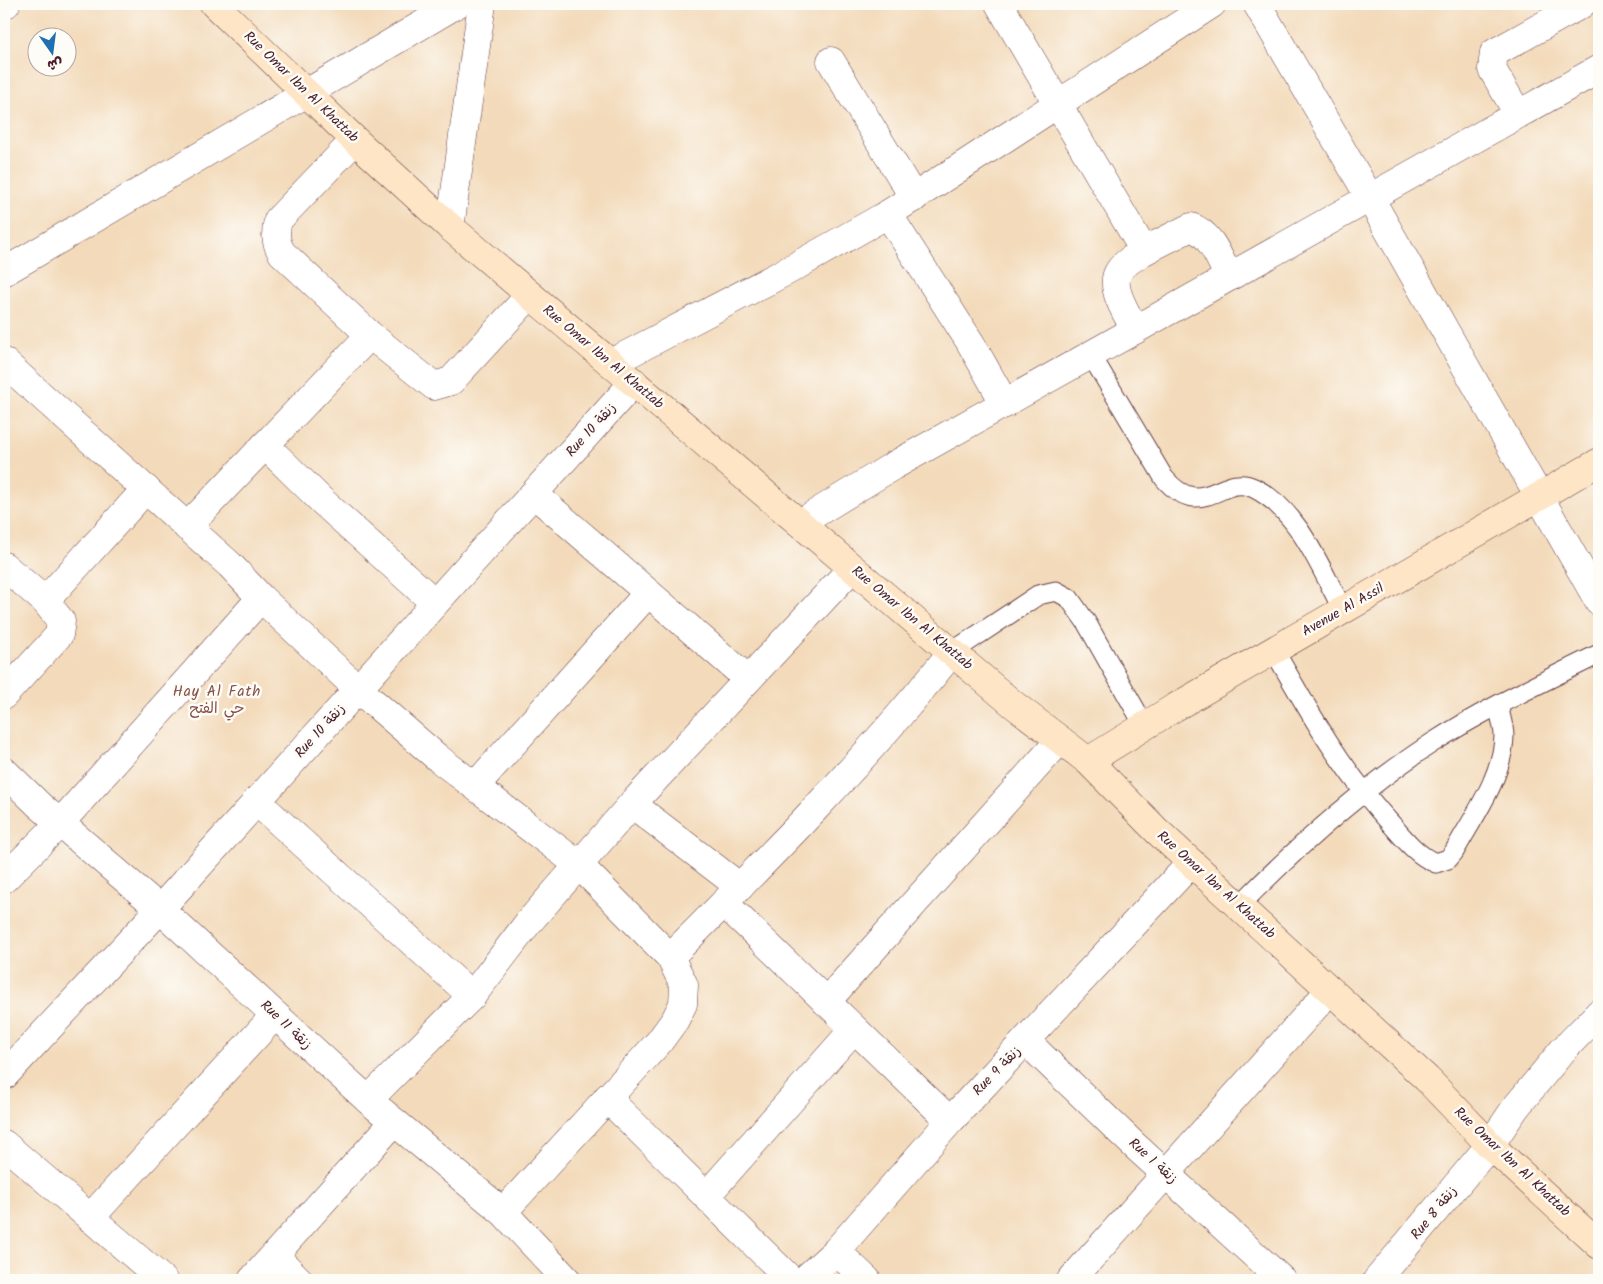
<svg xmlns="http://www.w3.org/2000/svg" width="1603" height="1284" font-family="Kalam,'Playpen Sans Arabic',sans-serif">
	<rect width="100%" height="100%" fill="#fdfcf7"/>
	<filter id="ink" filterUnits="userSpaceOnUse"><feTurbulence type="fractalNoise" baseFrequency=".02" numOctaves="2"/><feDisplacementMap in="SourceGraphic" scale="10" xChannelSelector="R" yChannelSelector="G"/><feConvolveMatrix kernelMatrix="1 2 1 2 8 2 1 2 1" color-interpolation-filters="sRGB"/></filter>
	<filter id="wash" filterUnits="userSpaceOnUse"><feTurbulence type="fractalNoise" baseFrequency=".0096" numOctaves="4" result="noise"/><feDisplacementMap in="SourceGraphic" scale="20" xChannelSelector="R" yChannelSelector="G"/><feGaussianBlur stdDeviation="1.12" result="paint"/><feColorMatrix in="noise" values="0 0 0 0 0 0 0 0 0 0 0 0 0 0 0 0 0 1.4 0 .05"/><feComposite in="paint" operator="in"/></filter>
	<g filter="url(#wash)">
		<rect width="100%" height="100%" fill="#f3daba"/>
	</g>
	<g filter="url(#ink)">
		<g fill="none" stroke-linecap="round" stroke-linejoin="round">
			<!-- lane casing -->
			<g stroke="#633b40" stroke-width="21">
				<g id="lane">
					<path d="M1091 355 1164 478C1202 523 1222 472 1254 488 1299 510 1320 568 1343 610"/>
					<path d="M1274 650C1310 714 1343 772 1393 826 1405 840 1419 857 1436 863L1448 859 1454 852C1473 817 1503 777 1504 736 1504 727 1500 715 1498 706"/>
					<path d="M952 652 1038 595 1056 591 1069 598 1086 622 1144 725"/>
					<path d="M1239 906C1298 846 1361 789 1432 743 1485 709 1543 682 1599 654"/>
				</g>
			</g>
			<!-- street casing -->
			<g stroke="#633b40" stroke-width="29">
				<g id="street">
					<path d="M999 4 1144 251C1136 256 1124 263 1119 271 1108 287 1128 315 1135 330"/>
					<path d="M1257 4 1370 198 1599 602"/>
					<path d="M4 5 6 4"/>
					<path d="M831 61 914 198"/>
					<path d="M1518 114 1492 69 1494 53 1582 4"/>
					<path d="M355 140 278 220C275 233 275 242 282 253L370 335 434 386 451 381 530 295"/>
					<path d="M888 214 970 342 1005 404"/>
					<path d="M450 227 482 4"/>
					<path d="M1144 251 1191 227C1212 234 1219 259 1229 277"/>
					<path d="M4 272 457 4"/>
					<path d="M4 362 230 565 261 598 358 689 439 759 579 865 670 957 684 985 683 1004 675 1020 659 1042 503 1212"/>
					<path d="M611 363 789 270 888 214 1212 4"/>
					<path d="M265 445 322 501 435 603"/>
					<path d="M534 494 748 679"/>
					<path d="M800 523 893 466 1599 69"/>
					<path d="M187 527 370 335"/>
					<path d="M4 566 45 601 61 621 59 635 4 695"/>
					<path d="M45 601 146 489"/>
					<path d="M4 771 39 805 160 909 368 1100 503 1212 567 1280"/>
					<path d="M475 786 648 593"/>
					<path d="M256 801 472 996"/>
					<path d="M632 804 740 887"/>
					<path d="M4 879 61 822 261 598"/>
					<path d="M724 903 950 1121"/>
					<path d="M670 957C768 859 866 760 952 652"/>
					<path d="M826 1002 1060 740"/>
					<path d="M1026 1041 1134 1145 1282 1280"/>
					<path d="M4 1076 160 909 634 382"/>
					<path d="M607 1098 791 1280"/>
					<path d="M368 1100 472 996 528 923 632 804 852 568"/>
					<path d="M4 1144 163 1280"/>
					<path d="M706 1196 854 1029"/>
					<path d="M90 1218 275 1015"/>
					<path d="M836 1251 867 1280"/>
					<path d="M275 1256 299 1280"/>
					<path d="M252 1280 394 1122"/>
					<path d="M804 1280 836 1251 950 1121 1191 863"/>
					<path d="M1071 1280 1330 990"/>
					<path d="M1377 1280 1490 1145 1516 1107 1563 1050 1599 1013"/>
				</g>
			</g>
			<!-- secondary casing -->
			<g stroke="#633b40" stroke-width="29">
				<g id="secondary">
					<path d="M214 4 355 140 450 227 1013 704 1088 761 1157 831 1427 1079 1490 1145 1599 1245"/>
					<path d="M1088 761 1174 708 1599 462"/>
				</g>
			</g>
			<!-- lane -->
			<use href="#lane" stroke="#fff" stroke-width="19"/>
			<!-- street -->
			<use href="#street" stroke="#fff" stroke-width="28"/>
			<!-- secondary -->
			<use href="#secondary" stroke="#fde5c5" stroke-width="28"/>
		</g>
	</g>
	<g text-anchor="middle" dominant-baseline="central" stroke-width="5" stroke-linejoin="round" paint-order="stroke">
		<!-- street labels -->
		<g font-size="14" fill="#4a1f2b" stroke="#fdfcf7">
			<text transform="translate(301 87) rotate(44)">Rue Omar Ibn Al Khattab</text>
			<text transform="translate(603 357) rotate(40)">Rue Omar Ibn Al Khattab</text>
			<text transform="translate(591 430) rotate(-48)">Rue 10 زنقة</text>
			<text transform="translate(1343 610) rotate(-30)">Avenue Al Assil</text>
			<text transform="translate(912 618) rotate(40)">Rue Omar Ibn Al Khattab</text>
			<text transform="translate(320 731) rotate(-48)">Rue 10 زنقة</text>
			<text transform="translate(1216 885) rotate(42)">Rue Omar Ibn Al Khattab</text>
			<text transform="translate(286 1025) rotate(43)">Rue 11 زنقة</text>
			<text transform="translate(997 1071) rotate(-46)">Rue 9 زنقة</text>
			<text transform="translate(1153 1161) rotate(42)">Rue 1 زنقة</text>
			<text transform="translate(1512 1162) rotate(43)">Rue Omar Ibn Al Khattab</text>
			<text transform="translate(1434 1213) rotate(-51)">Rue 8 زنقة</text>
		</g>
		<!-- neighbourhood labels -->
		<g font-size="15" letter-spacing="1" fill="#874f4a" stroke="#fdfcf7">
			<text x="217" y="692">Hay Al Fath<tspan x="217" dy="17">حي الفتح</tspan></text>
		</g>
	</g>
	<!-- margin -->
	<rect width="1603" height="1284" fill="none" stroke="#fdfcf7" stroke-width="20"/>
	<!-- north arrow -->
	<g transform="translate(52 52) rotate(166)"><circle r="24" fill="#fdfcf7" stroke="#b5a4a5"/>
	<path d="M0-4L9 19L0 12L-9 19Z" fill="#1f6fb2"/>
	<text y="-8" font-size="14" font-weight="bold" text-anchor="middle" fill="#4a1f2b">ش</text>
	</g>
</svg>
